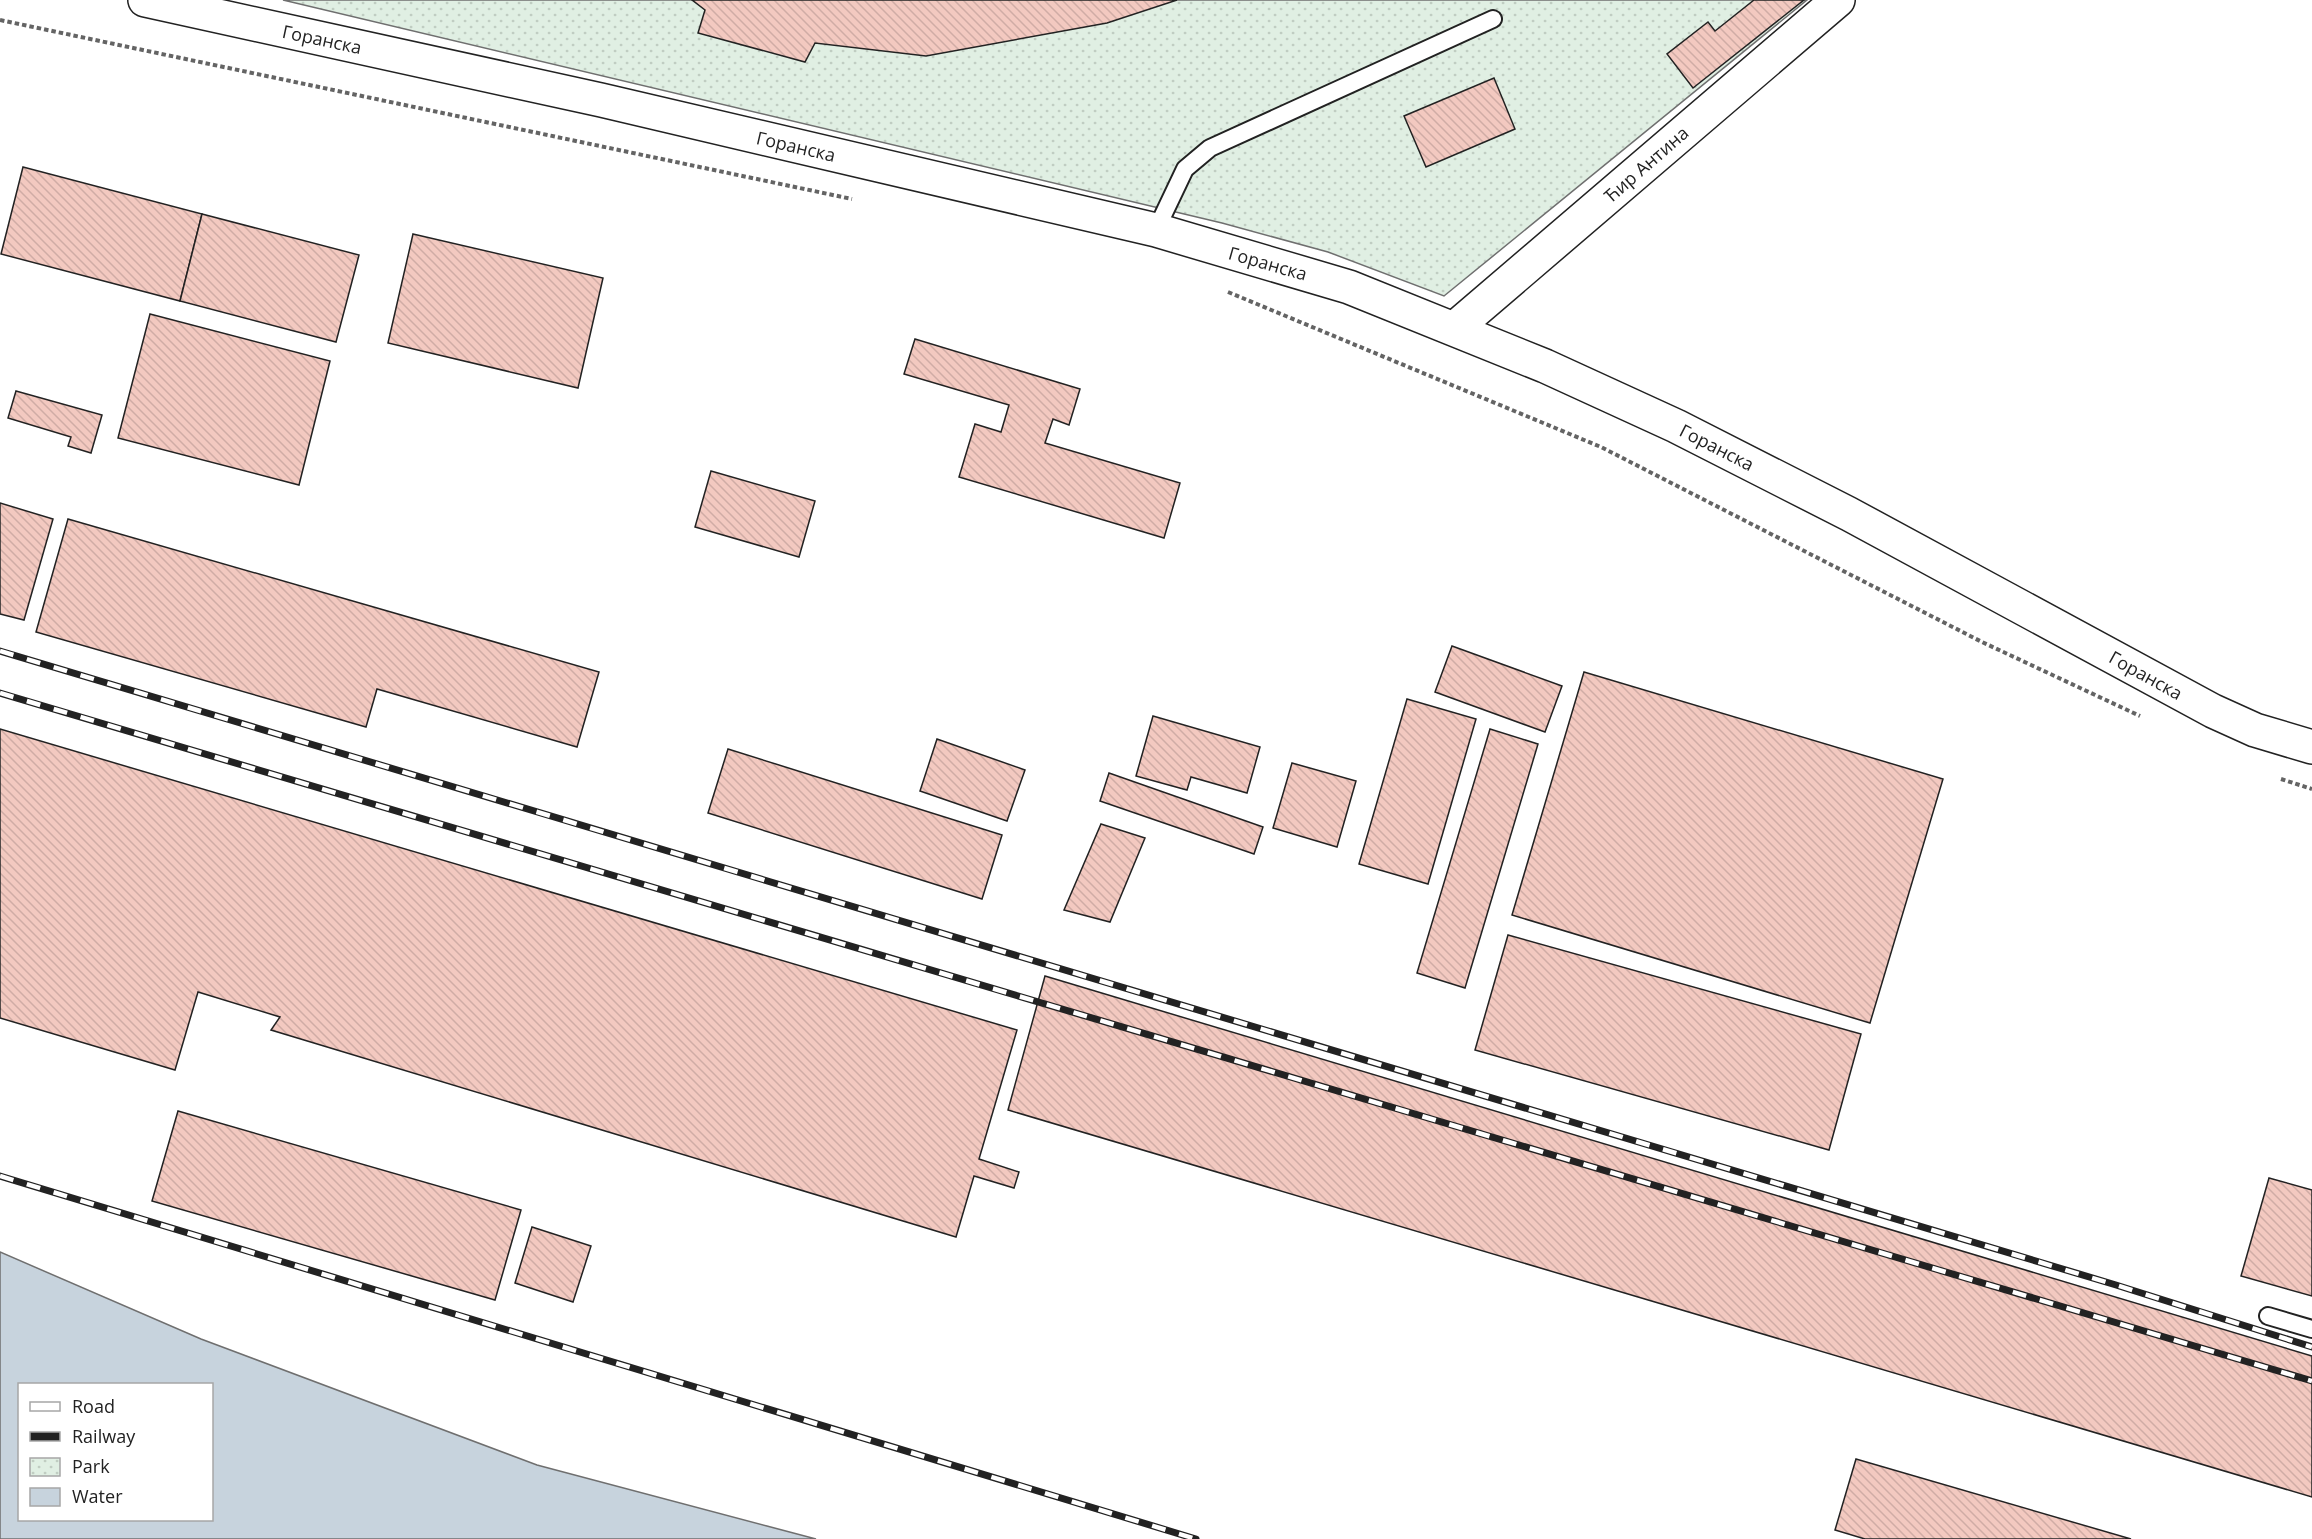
<svg xmlns="http://www.w3.org/2000/svg" width="2312" height="1539" font-family="'Open Sans',sans-serif">
	<defs>
		<pattern id="park-dots" width="8" height="8" patternUnits="userSpaceOnUse" patternTransform="scale(1.5)"><rect width="8" height="8" fill="#e0efe3"/><path d="M2 2h.1M6 6h.1" fill="none" stroke="#c0cdc2" stroke-width="1.8" stroke-linecap="round"/></pattern>
		<pattern id="building-back-hatch" width="6" height="6" patternUnits="userSpaceOnUse" patternTransform="scale(1.5)"><rect width="6" height="6" fill="#f3c9c0"/><path d="M-1 5l2 2M0 0l6 6M5-1l2 2" fill="none" stroke="#d0aca5"/></pattern>
	</defs>
	<rect width="100%" height="100%" fill="#fff"/>
	<!-- park -->
	<path fill="url(#park-dots)" stroke="#6f6f6f" stroke-width="1.5" d="M283 0H1807L1444 296 1328 252 1222 223Z"/>
	<!-- water -->
	<path fill="#c7d3dd" stroke="#6f6f6f" stroke-width="1.5" fill-rule="evenodd" d="M0 1252 201 1339 537 1465 816 1539H0ZM20 1384H212V1520H20Z"/>
	<!-- building -->
	<g fill="url(#building-back-hatch)" stroke="#222" stroke-width="1.5">
		<path d="M692 0H1177L1107 23 926 56 815 43 805 62 698 33 705 10Z"/>
		<path d="M1754 0H1804L1693 88 1667 54 1708 22 1715 31Z"/>
		<path d="M1494 78 1515 129 1426 167 1404 116Z"/>
		<path d="M23 167 202 214 180 301 1 254Z"/>
		<path d="M202 214 359 255 336 342 180 301Z"/>
		<path d="M413 234 603 278 578 388 388 343Z"/>
		<path d="M150 314 330 361 299 485 118 438Z"/>
		<path d="M915 339 1080 389 1069 425 1053 419 1045 443 1180 483 1164 538 959 477 975 424 1001 432 1009 405 904 374Z"/>
		<path d="M16 391 102 415 91 453 68 446 71 437 8 418Z"/>
		<path d="M711 471 815 501 799 557 695 527Z"/>
		<path d="M0 503 53 519 24 620 0 614Z"/>
		<path d="M68 519 599 672 577 747 377 689 366 727 36 632Z"/>
		<path d="M1452 646 1562 686 1545 732 1435 692Z"/>
		<path d="M1584 672 1943 779 1870 1023 1512 915Z"/>
		<path d="M1407 699 1476 719 1428 884 1359 864Z"/>
		<path d="M1153 716 1260 747 1247 793 1191 777 1187 790 1136 776Z"/>
		<path d="M0 729 1017 1030 979 1159 1019 1172 1014 1188 974 1176 956 1237 271 1030 280 1017 198 992 175 1070 0 1018Z"/>
		<path d="M1490 729 1538 744 1465 988 1417 973Z"/>
		<path d="M937 739 1025 770 1007 821 920 791Z"/>
		<path d="M728 749 1002 835 982 899 708 813Z"/>
		<path d="M1292 763 1356 781 1337 847 1273 828Z"/>
		<path d="M1109 773 1263 827 1254 854 1100 801Z"/>
		<path d="M1101 824 1145 838 1110 922 1064 910Z"/>
		<path d="M1508 935 1861 1034 1829 1150 1475 1050Z"/>
		<path d="M1045 976 2312 1356V1497L1008 1110Z"/>
		<path d="M178 1111 521 1210 495 1300 152 1201Z"/>
		<path d="M2269 1178 2312 1190V1296L2241 1276Z"/>
		<path d="M532 1227 591 1246 573 1302 515 1283Z"/>
		<path d="M1856 1459 2131 1539H1865L1835 1530Z"/>
	</g>
	<g fill="none" stroke-linecap="round" stroke-linejoin="round">
		<!-- lane casing -->
		<g stroke="#222" stroke-width="20">
			<g id="lane">
				<path d="M1156 230 1185 169 1210 148 1493 19"/>
				<path d="M2268 1316 2312 1329"/>
			</g>
		</g>
		<!-- street casing -->
		<g stroke="#222" stroke-width="36">
			<path id="street" d="M1455 328 1838 0"/>
		</g>
		<!-- secondary casing -->
		<g stroke="#222" stroke-width="36">
			<path id="secondary" d="M145 0 601 100 1156 230 1349 287 1545 366 1676 426 1849 514 2213 711 2255 730 2312 747"/>
		</g>
		<!-- path -->
		<g stroke="#646464" stroke-width="4" stroke-dasharray="4.5 3" stroke-linecap="butt">
			<path d="M0 20 852 199"/>
			<path d="M1228 292 1601 447 1982 642 2140 716"/>
			<path d="M2281 779 2312 789"/>
		</g>
		<!-- lane -->
		<use href="#lane" stroke="#fff" stroke-width="16"/>
		<!-- street -->
		<use href="#street" stroke="#fff" stroke-width="33"/>
		<!-- secondary -->
		<use href="#secondary" stroke="#fff" stroke-width="33"/>
		<!-- rail casing -->
		<g stroke="#222" stroke-width="7">
			<g id="rail">
				<path d="M0 651 2116 1285 2312 1347"/>
				<path d="M0 693 2312 1381"/>
				<path d="M0 1176 1196 1539"/>
			</g>
		</g>
		<!-- rail -->
		<use href="#rail" stroke="#fff" stroke-width="4.5" stroke-dasharray="14" stroke-linecap="butt"/>
	</g>
	<g text-anchor="middle" dominant-baseline="central" stroke-width="4.5" stroke-linejoin="round" paint-order="stroke">
		<!-- street labels -->
		<g font-size="18" fill="#222" stroke="#fff">
			<text transform="translate(322 39) rotate(12)">Горанска</text>
			<text transform="translate(796 146) rotate(13)">Горанска</text>
			<text transform="translate(1646 164) rotate(-41)">Ћир Антина</text>
			<text transform="translate(1268 263) rotate(16)">Горанска</text>
			<text transform="translate(1717 447) rotate(27)">Горанска</text>
			<text transform="translate(2146 675) rotate(29)">Горанска</text>
		</g>
	</g>
	<!-- legend -->
	<rect x="18" y="1383" width="195" height="138" fill="#ffffff" stroke="#a7a7a7" stroke-width="1.5"/>
	<rect x="30" y="1402" width="30" height="9" fill="#ffffff" stroke="#a7a7a7" stroke-width="1.5"/>
	<text x="72" y="1413" font-size="18" fill="#222222">Road</text>
	<rect x="30" y="1432" width="30" height="9" fill="#222222" stroke="#a7a7a7" stroke-width="1.5"/>
	<text x="72" y="1443" font-size="18" fill="#222222">Railway</text>
	<rect x="30" y="1458" width="30" height="18" fill="url(#park-dots)" stroke="#a7a7a7" stroke-width="1.5"/>
	<text x="72" y="1473" font-size="18" fill="#222222">Park</text>
	<rect x="30" y="1488" width="30" height="18" fill="#c7d3dd" stroke="#a7a7a7" stroke-width="1.5"/>
	<text x="72" y="1503" font-size="18" fill="#222222">Water</text>
</svg>
